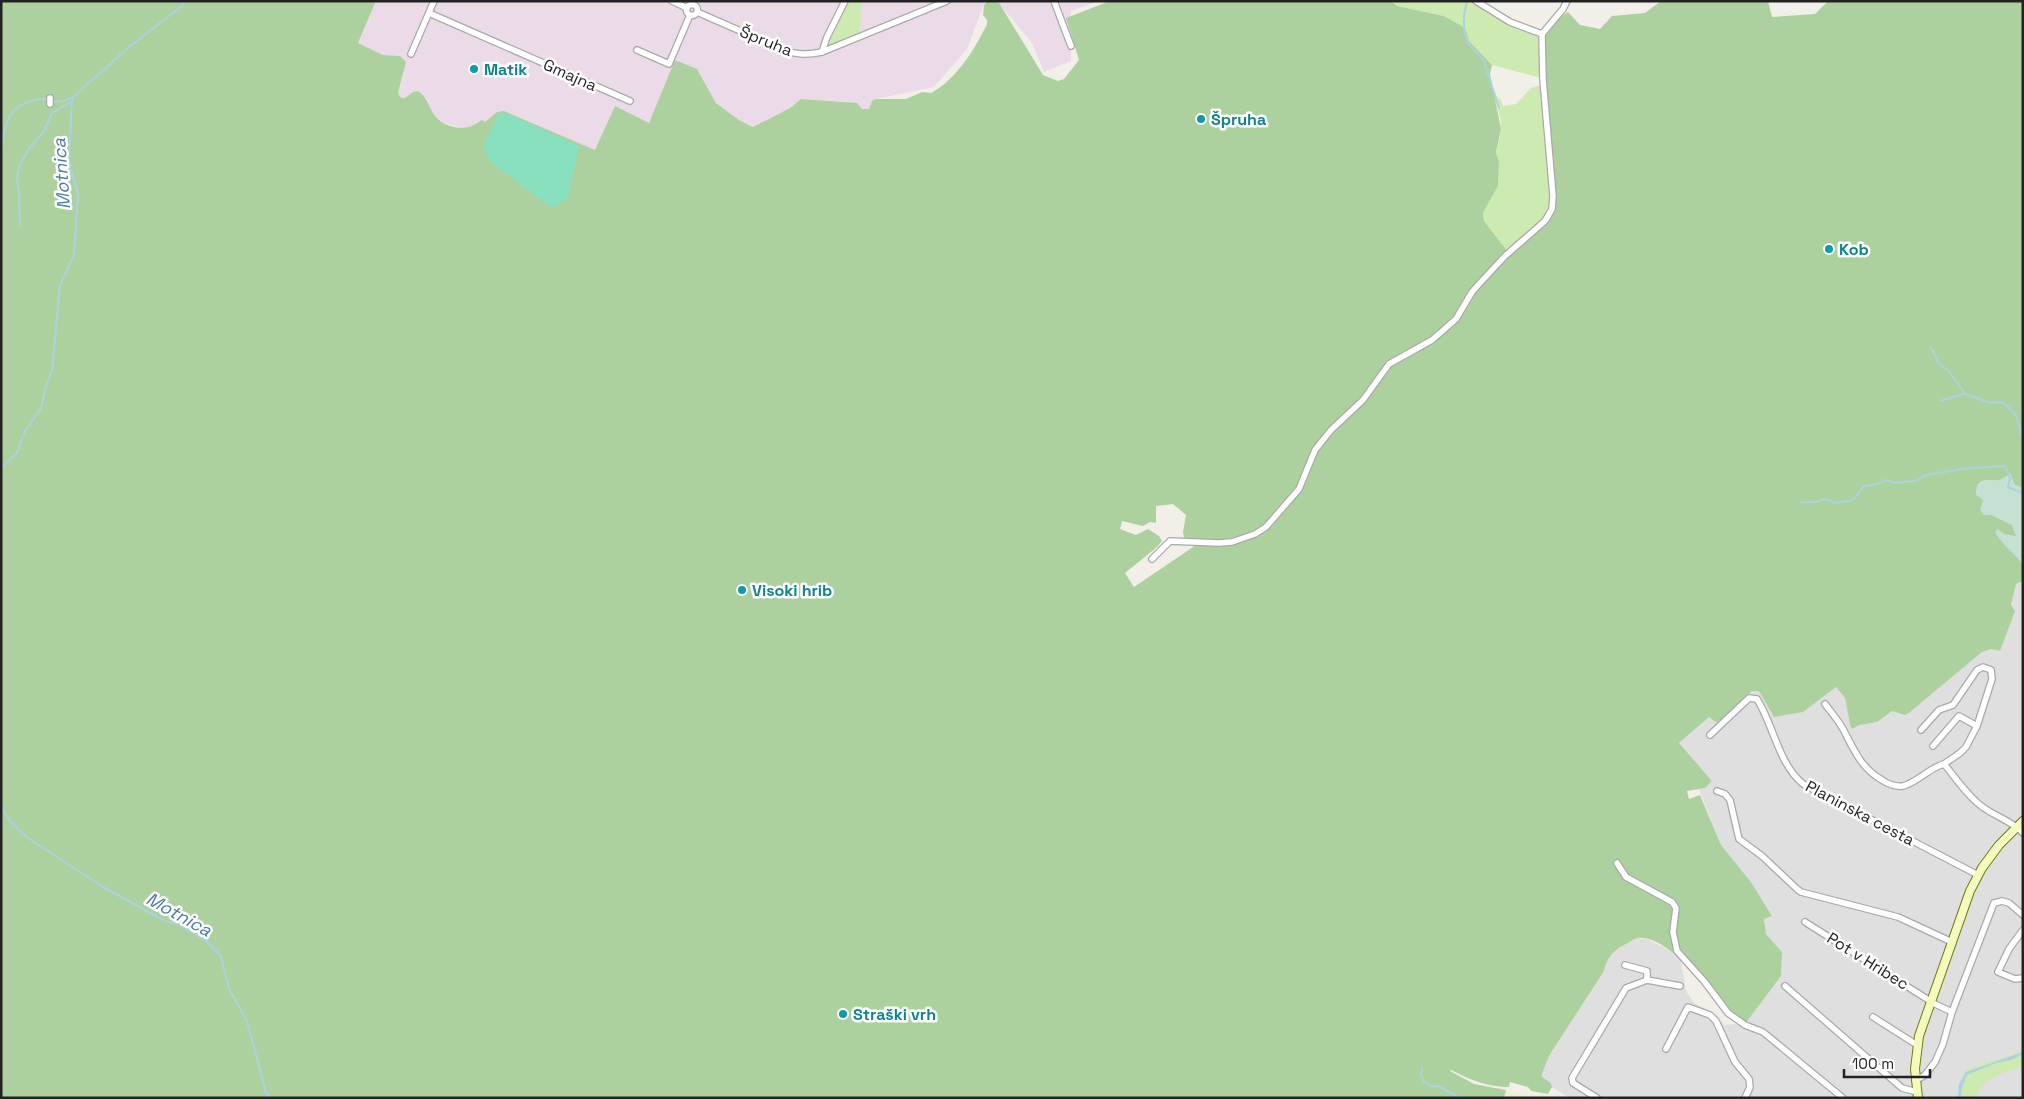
<svg xmlns="http://www.w3.org/2000/svg" width="2024" height="1099" font-family="'Space Grotesk',sans-serif">
	<rect width="100%" height="100%" fill="#f2efe9"/>
	<!-- residential -->
	<path fill="#e0dfdf" d="M2023 582V1098H1569L1552 1087 1551 1083 1542 1077V1074L1549 1056 1604 971 1605 962 1609 957 1622 946 1638 938 1647 939 1680 956 1686 991 1694 1003 1715 1014 1724 1025 1745 1023 1781 976 1782 952 1766 934 1764 918 1772 916 1751 882 1721 845 1699 789 1705 788 1711 782V780L1678 744 1709 717 1717 723 1752 691 1836 687 1845 698 1850 725 1877 722 1892 711 1905 715 1909 713 1982 652 1991 649 2000 651 2016 584Z"/>
	<!-- industrial -->
	<g fill="#ebdbe8">
		<path d="M376 1H985L967 49 934 87 876 99 872 101 869 109 865 110 846 102 801 99 790 108 754 127 739 120 716 103 697 69 648 123 636 118 596 151 504 111 497 112 485 122 479 121 469 127 463 128 454 126 439 121 432 112 427 99 418 91 413 92 405 98H401L398 93 404 72 400 56 383 55 358 43Z"/>
		<path d="M997 1H1099L1071 11V61L1044 72 1032 43Z"/>
	</g>
	<!-- farmland -->
	<path fill="#eef0d5" d="M1506 1090 1544 1097 1569 1098H1504Z"/>
	<!-- grass -->
	<g fill="#cdebb0">
		<path d="M849 1H862L860 34 827 48Z"/>
		<path d="M1391 1H1472L1492 16 1538 37 1541 78 1492 65 1475 49 1466 35 1444 16 1397 6Z"/>
		<path d="M1538 86H1542L1551 207 1543 220 1508 252 1484 221 1483 213 1498 186 1499 162 1496 152 1500 137 1501 121 1494 94 1501 100 1503 106 1516 104 1531 88Z"/>
		<path d="M2023 1049V1067C2004 1073 1982 1076 1977 1098H1963L1961 1091 1965 1071C1983 1060 2005 1061 2023 1049Z"/>
	</g>
	<!-- forest -->
	<path fill="#add19e" d="M1 1H376L358 43 383 55 400 56 406 62 398 93 401 98H405L413 92 418 91C427 97 428 104 433 113 439 124 456 130 468 127 473 126 478 122 482 120L485 122 497 112 504 111 595 150 615 106 649 123 675 60 697 69 716 103 739 120 753 127 790 108 801 99 857 103 862 109H869L872 101 876 99H906L922 92 931 93C956 80 975 49 987 24V20L983 15 984 5 987 1H998L1043 75 1058 81 1064 79 1079 60 1066 18 1110 1H1391L1397 6 1444 16 1465 28 1469 41 1492 65 1490 74 1501 129 1496 152 1499 162 1498 186 1483 213 1484 221 1508 252 1488 272 1457 316 1430 339 1394 358 1369 391 1320 438 1309 456 1301 482 1272 519 1256 532 1243 536 1218 540 1186 538H1184L1183 532 1186 515 1173 504 1156 506V523L1150 522 1143 526 1122 521 1120 529 1136 535 1148 529 1159 536 1162 541 1157 547 1125 573 1134 587 1196 545 1218 546 1234 543 1250 539 1272 526 1302 490 1316 454 1323 442 1360 406 1394 363 1431 343 1456 324 1476 290 1495 268 1547 221 1554 211 1555 198 1544 69 1545 37 1556 20 1568 12 1580 25 1600 29 1612 16 1645 13 1661 1H1768L1772 17 1815 14 1828 1H2023V581L2016 584 2011 605 2015 611 2000 651 1991 649 1982 652 1909 713 1905 715 1892 711 1877 722 1859 725 1852 729 1850 725 1845 698 1836 687 1803 712 1774 717 1759 691H1752L1717 723 1709 717 1679 743 1711 780V782L1705 788 1687 791 1689 799 1700 795 1721 845 1751 882 1772 916 1764 919 1766 934 1782 952 1781 976 1745 1024 1738 1020C1719 1000 1667 933 1638 938 1634 939 1628 943 1624 945 1613 951 1606 959 1604 971L1549 1056 1542 1074V1077L1551 1083 1552 1087 1548 1094 1531 1091 1528 1087 1510 1082 1509 1087C1488 1087 1470 1080 1451 1070L1450 1071 1474 1084 1506 1090 1504 1098H1Z"/>
	<!-- wetland -->
	<path fill="#c6e0d4" d="M2010 473 2015 485 2023 488V565C2015 553 2002 545 1995 532L1998 529 2004 534 2016 536 2012 525 1991 515H1984L1980 510 1983 500 1976 495C1976 476 1986 481 1999 480 2003 479 2006 476 2010 473Z"/>
	<!-- pitch -->
	<path fill="#88e0be" d="M504 113 513 116 579 146 568 198 552 208 490 162 483 147 498 114Z"/>
	<!-- water -->
	<path fill="#aad3df" d="M2023 1052V1054L2011 1060 1996 1063 1967 1075 1962 1088 1961 1098H1958L1959 1084 1966 1072Z"/>
	<g fill="none" stroke-linecap="round" stroke-linejoin="round">
		<!-- stream -->
		<g stroke="#aad3df" stroke-width="2">
			<path d="M1467 1 1464 15V29L1467 42 1484 61 1499 108"/>
			<path d="M52 102 63 101 71 98"/>
			<path d="M1 150C6 127 4 111 28 102 36 99 40 98 47 100"/>
			<path d="M20 225 19 192 17 177 20 164 29 149 44 131 52 113 71 102"/>
			<path d="M1931 347 1939 364 1948 370 1965 394 1988 402 2004 403 2016 415 2023 441"/>
			<path d="M1940 401 1964 394"/>
			<path d="M1 468 17 453 25 431 41 408 45 389 52 370 60 285 74 255 78 193 69 163 72 98 129 47 183 5 184 1"/>
			<path d="M1800 502H1815L1827 499 1835 503 1853 500 1864 486 1878 484 1885 480 1894 483 1915 481 1927 475 1968 468 2005 466 2010 478 2008 487 2023 493"/>
			<path d="M1 807 11 822 25 836 103 887 165 921 179 924 206 941 221 956 229 989 247 1021 266 1093 271 1098"/>
			<path d="M1422 1067 1421 1075 1424 1082 1431 1086H1438L1460 1098"/>
		</g>
		<!-- street casing -->
		<g stroke="#a9a9a9" stroke-width="8">
			<g id="street">
				<path d="M672 1 687 8"/>
				<path d="M1054 1 1071 46"/>
				<path d="M1476 1 1510 22 1542 34 1563 9 1567 1"/>
				<circle cx="692" cy="10" r="5.5"/>
				<path d="M697 12 784 50C798 55 808 55 822 52L947 1"/>
				<path d="M429 13 630 101"/>
				<path d="M637 50 669 64 690 15"/>
				<path d="M822 52 827 37 845 1"/>
				<path d="M411 54 434 1"/>
				<path d="M50 104V98"/>
				<path d="M1152 559 1170 541 1219 543 1232 542 1255 534 1266 527 1299 489 1315 450 1331 430 1363 400 1389 364 1432 340 1456 319 1472 292 1480 283 1505 256 1545 221 1552 209 1553 196 1543 80 1542 34"/>
				<path d="M1825 704C1831 712 1838 720 1843 729 1854 750 1861 768 1882 780 1888 784 1895 787 1903 786 1918 782 1929 768 1944 764 1955 777 1966 794 1980 805 1993 816 2011 820 2023 833"/>
				<path d="M1921 730 1939 710 1953 705 1977 670 1983 667 1991 670 1992 679 1977 726 1966 747 1960 753 1944 764"/>
				<path d="M1710 735 1749 698 1757 699C1774 726 1778 763 1803 784L1978 875"/>
				<path d="M1933 746 1959 716 1977 726"/>
				<path d="M1717 791 1725 794 1730 800 1739 839 1762 856 1797 889 1801 892 1898 917 1952 942"/>
				<path d="M1617 863 1626 877 1672 902 1676 908 1673 932 1677 951 1704 981 1728 1013 1745 1025 1763 1032 1843 1098"/>
				<path d="M1805 922 1935 1004 1952 1012"/>
				<path d="M2023 930 2009 949 1998 972 2015 979 2023 978"/>
				<path d="M1625 965 1647 971V980"/>
				<path d="M1785 986 1902 1088 1917 1092"/>
				<path d="M1873 1017 1917 1045"/>
				<path d="M1666 1049 1688 1007 1710 1015 1716 1021 1735 1062 1749 1079 1750 1087 1745 1098"/>
				<path d="M1915 1081 1925 1075 1935 1062 1943 1044 1952 1012 1994 903 2002 901 2009 903 2023 915"/>
				<path d="M1597 1098 1573 1083 1572 1078 1626 988 1647 980 1680 986"/>
			</g>
		</g>
		<!-- secondary casing -->
		<g stroke="#707d05" stroke-width="10">
			<path id="secondary" d="M1918 1098 1915 1069 1919 1036 1970 891 1982 868 1999 845 2023 821"/>
		</g>
		<!-- street -->
		<use href="#street" stroke="#fff" stroke-width="5.5"/>
		<!-- secondary -->
		<use href="#secondary" stroke="#f7fabf" stroke-width="8"/>
	</g>
	<!-- markers -->
	<g fill="#0f9aa8" stroke="#fff" stroke-width="2">
		<circle cx="474" cy="69" r="5"/>
		<circle cx="1201" cy="119" r="5"/>
		<circle cx="1829" cy="249" r="5"/>
		<circle cx="742" cy="590" r="5"/>
		<circle cx="843" cy="1014" r="5"/>
	</g>
	<g text-anchor="middle" dominant-baseline="central" stroke-width="5" stroke-linejoin="round" paint-order="stroke">
		<!-- street labels -->
		<g font-size="16" fill="#222" stroke="#fff">
			<text transform="translate(766 41) rotate(22)">Špruha</text>
			<text transform="translate(570 75) rotate(24)">Gmajna</text>
			<text transform="translate(1860 813) rotate(28)">Planinska cesta</text>
			<text transform="translate(1868 961) rotate(32)">Pot v Hribec</text>
		</g>
		<!-- culture labels -->
		<g font-size="16" font-weight="bold" fill="#0d838f" stroke="#fff" text-anchor="start">
			<text x="484" y="69">Matik</text>
			<text x="1211" y="119">Špruha</text>
			<text x="1839" y="249">Kob</text>
			<text x="752" y="590">Visoki hrib</text>
			<text x="853" y="1014">Straški vrh</text>
		</g>
		<!-- water labels -->
		<g font-size="18" font-style="italic" fill="#4a7aab" stroke="#fff">
			<text transform="translate(61 174) rotate(-94)">Motnica</text>
			<text transform="translate(179 914) rotate(29)">Motnica</text>
		</g>
	</g>
	<!-- border -->
	<rect width="2024" height="1099" fill="none" stroke="#222222" stroke-width="5"/>
	<!-- scale -->
	<path d="M1844 1069v8h86v-8" fill="none" stroke="#222222" stroke-width="2.5"/>
	<text x="1852" y="1069" font-size="15" fill="#222222" stroke="#ffffff" stroke-width="4" paint-order="stroke">100 m</text>
</svg>
